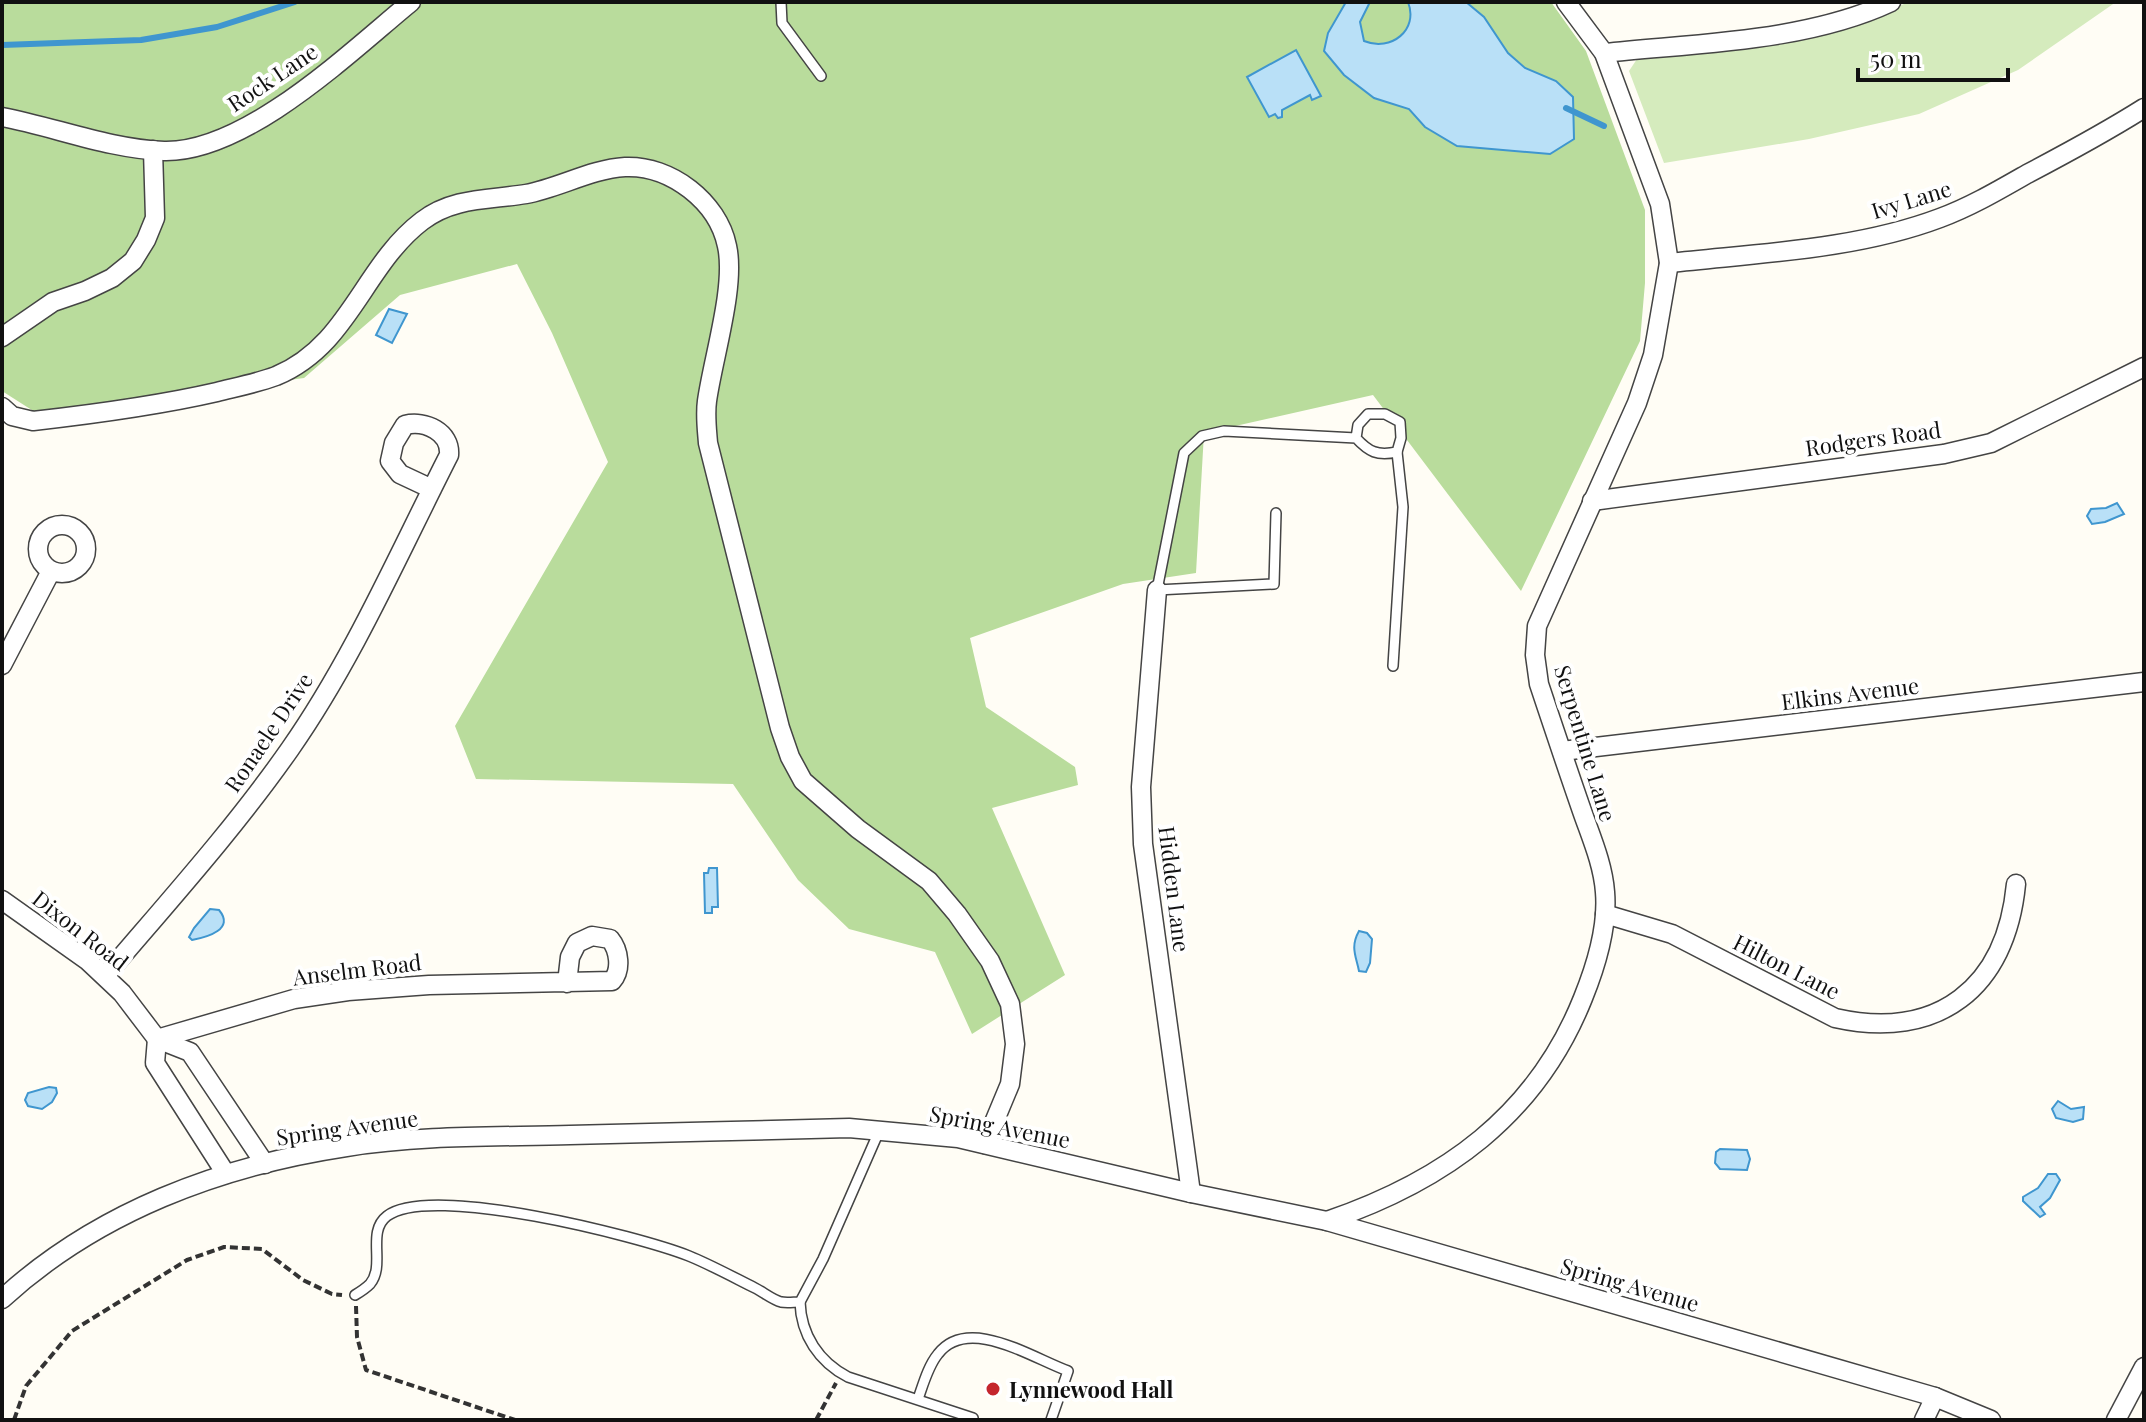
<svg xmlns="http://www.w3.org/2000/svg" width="2146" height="1422" font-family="'Playfair Display',serif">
	<rect width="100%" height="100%" fill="#fffdf5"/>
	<!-- green -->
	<path fill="#d5ebbd" d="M1909 2H2116L2018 70 1919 114 1809 139 1664 163 1629 71 1637 59 1834 32Z"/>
	<!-- forest -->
	<path fill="#b9dc9c" d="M2 2H1551L1586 51 1645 210V283L1640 341 1521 591 1373 395 1204 433 1196 573 1123 584 970 638 986 707 1075 767 1078 785 992 808 1065 975 972 1034 935 952 849 929 798 880 733 784 476 779 455 726 608 462 552 333 517 264 400 295 304 378 38 414 2 391Z"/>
	<!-- water -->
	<g fill="#b9e0f7" stroke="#3f96cf" stroke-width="2">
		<path d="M1346 2H1370L1360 22 1364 41C1391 52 1419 30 1408 2H1466L1484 17 1508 53 1525 68 1556 81 1573 97 1574 139 1550 154 1457 146 1425 127 1409 109 1374 98 1344 75 1324 51 1328 33Z"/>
		<path d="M1296 50 1321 96 1312 100 1310 95 1282 110V117L1278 118 1275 114 1269 117 1247 77Z"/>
		<path d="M389 309 407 314 392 343 376 335Z"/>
		<path d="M2117 503 2124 514 2105 522 2092 524 2087 516 2091 509 2106 508Z"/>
		<path d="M709 868H717L718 907H712V913H705L704 873H708Z"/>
		<path d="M210 909 219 910C235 929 208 937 192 940L189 937 194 928Z"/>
		<path d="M1359 931 1367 933 1372 939 1370 963 1366 972 1359 971C1356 956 1350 947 1359 931Z"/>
		<path d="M49 1087 56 1088 57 1093 52 1102 42 1109 28 1106 25 1100 28 1093Z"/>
		<path d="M2058 1101 2071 1109 2084 1107 2083 1119 2073 1122 2056 1118 2052 1109Z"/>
		<path d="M1720 1149 1747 1150 1750 1159 1747 1170 1720 1169 1715 1163 1716 1152Z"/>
		<path d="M2048 1174H2056L2060 1180 2050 1198 2040 1207 2045 1214 2040 1217 2023 1201V1197L2038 1188Z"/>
	</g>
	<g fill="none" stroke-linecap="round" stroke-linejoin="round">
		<!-- stream -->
		<g stroke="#3f96cf" stroke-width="6">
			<path d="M2 45 141 40 217 27 295 2"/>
			<path d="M1566 108 1604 126"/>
		</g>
		<!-- service casing -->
		<g stroke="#444" stroke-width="12">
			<g id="service">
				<path d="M781 2 782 23 821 76"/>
				<path d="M1276 513 1274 584 1157 590 1184 453 1202 436 1224 431 1356 438C1369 452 1377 456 1397 452L1401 438 1400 422 1385 414H1368L1358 425 1356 438"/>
				<path d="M1393 666 1403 507 1397 452"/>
				<path d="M355 1295C360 1292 366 1288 370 1284 386 1265 366 1232 387 1216 430 1183 638 1236 689 1256 711 1265 733 1277 755 1288 763 1292 773 1300 781 1302 787 1303 794 1302 800 1302L823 1259 880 1129"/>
				<path d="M800 1302C801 1335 819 1362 848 1377L973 1418"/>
				<path d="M918 1399C923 1385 928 1366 938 1354 968 1315 1032 1358 1068 1371L1051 1420"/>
			</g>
		</g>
		<!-- minor casing -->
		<g stroke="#444" stroke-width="21">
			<g id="minor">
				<path d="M1604 53C1696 43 1806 42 1891 2"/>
				<path d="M2 117C55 127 109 149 164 151 246 153 350 52 411 2"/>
				<path d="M1669 263C1758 253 1855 250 1940 218 1970 207 1999 190 2027 174 2067 153 2106 132 2144 108"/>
				<path d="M2 337 53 302 85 291 112 278 133 261 146 240 155 218 153 150"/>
				<path d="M2 407 12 416 33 421C95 414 156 406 217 392 237 387 257 383 276 376 350 345 363 266 422 221 453 197 490 200 526 194 559 188 591 169 625 167 671 165 718 202 727 246 736 286 713 358 707 401 705 415 707 430 708 443L780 728 790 757 803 781 858 829 929 881 957 914 990 961 1010 1004 1015 1044 1010 1084 985 1144"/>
				<path d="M1592 501 1944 454 1991 443 2144 367"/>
				<circle cx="62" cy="549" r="24"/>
				<path d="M1157 590 1141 787 1143 844 1191 1193"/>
				<path d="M2 665 51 571"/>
				<path d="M1562 751 2144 682"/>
				<path d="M2 900 88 961 122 993 157 1039 190 1052 265 1164"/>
				<path d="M1605 914 1672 934 1835 1018C1938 1041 2006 988 2016 884"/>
				<path d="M105 976C168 902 234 829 290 749 353 659 399 553 449 455 451 432 425 420 405 425L394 443 390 461 400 474 432 489"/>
				<path d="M157 1039 294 999 348 991 429 985 612 981C622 970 619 950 610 939L592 936 577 943 570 957 567 983"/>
				<path d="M157 1039 155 1063 226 1174"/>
				<path d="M1327 1221C1444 1181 1536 1116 1583 998 1596 966 1608 927 1605 892 1603 864 1591 837 1582 811 1567 768 1553 726 1539 684L1535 655 1537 626 1637 403 1653 355 1669 263 1660 204 1604 53 1566 2"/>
				<path d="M2 1299C97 1212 220 1166 346 1147 420 1135 496 1137 570 1135 663 1133 756 1130 849 1128L958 1138 1191 1193 1327 1221 1935 1397 1991 1420"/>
				<path d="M1924 1420 1935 1397"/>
				<path d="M2116 1420 2144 1367"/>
			</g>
		</g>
		<!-- path -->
		<g stroke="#333" stroke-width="4" stroke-dasharray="8 4" stroke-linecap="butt">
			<path d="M356 1306 357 1337 366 1370 515 1420"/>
			<path d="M14 1420 26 1386 72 1331 187 1260 224 1247 262 1249 303 1280 332 1294 342 1295"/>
			<path d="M816 1420 836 1383"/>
		</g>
		<!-- service -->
		<use href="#service" stroke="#fff" stroke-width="9"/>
		<!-- minor -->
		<use href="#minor" stroke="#fff" stroke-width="18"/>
	</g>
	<!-- markers -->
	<circle fill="#c4262e" stroke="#fff" stroke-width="3" cx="993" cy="1389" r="8"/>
	<g text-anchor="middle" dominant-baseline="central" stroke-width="8" stroke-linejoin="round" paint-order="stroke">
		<!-- street labels -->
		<g font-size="22" fill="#111" stroke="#fff">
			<text transform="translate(272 77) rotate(-34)">Rock Lane</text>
			<text transform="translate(1911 199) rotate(-17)">Ivy Lane</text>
			<text transform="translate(1873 438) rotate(-8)">Rodgers Road</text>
			<text transform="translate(1850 693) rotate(-7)">Elkins Avenue</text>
			<text transform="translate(268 732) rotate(-56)">Ronaele Drive</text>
			<text transform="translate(1586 743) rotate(73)">Serpentine Lane</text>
			<text transform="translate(1175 889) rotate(83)">Hidden Lane</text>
			<text transform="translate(81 930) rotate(38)">Dixon Road</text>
			<text transform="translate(1787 966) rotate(27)">Hilton Lane</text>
			<text transform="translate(357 969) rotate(-7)">Anselm Road</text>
			<text transform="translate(1000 1126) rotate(11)">Spring Avenue</text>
			<text transform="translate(347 1127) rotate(-8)">Spring Avenue</text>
			<text transform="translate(1630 1284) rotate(16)">Spring Avenue</text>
		</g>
		<!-- poi labels -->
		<g font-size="22" font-weight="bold" fill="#111" stroke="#fff" text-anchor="start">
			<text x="1009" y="1389">Lynnewood Hall</text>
		</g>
	</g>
	<!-- border -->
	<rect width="2146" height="1422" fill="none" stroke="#111111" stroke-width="8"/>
	<!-- scale -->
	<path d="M1858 68v12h150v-12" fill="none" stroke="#111111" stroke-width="4"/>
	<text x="1870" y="68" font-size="24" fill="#111111" stroke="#ffffff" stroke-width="6" paint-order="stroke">50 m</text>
</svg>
